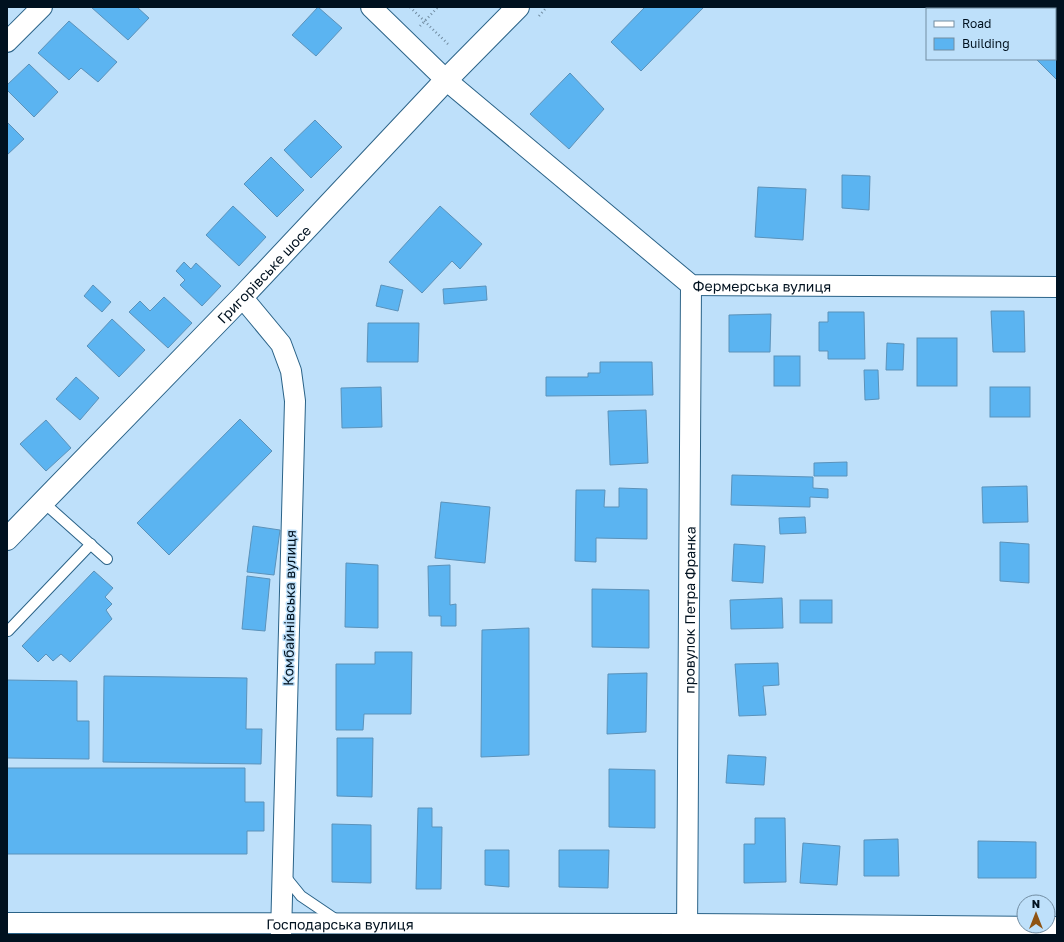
<svg xmlns="http://www.w3.org/2000/svg" width="1064" height="942" font-family="'Golos Text',sans-serif">
	<rect width="100%" height="100%" fill="#bee0fa"/>
	<!-- building -->
	<g fill="#5bb4f1" stroke="#5b92ba">
		<path d="M91 7H137L149 18 128 40Z"/>
		<path d="M318 7 342 28 316 56 292 35Z"/>
		<path d="M645 7H704L641 71 611 42Z"/>
		<path d="M1004 7H1044L1046 9H1002Z"/>
		<path d="M1055 18 1057 20V80L1036 59H1055Z"/>
		<path d="M69 21 117 62 98 82 81 68 69 80 38 53Z"/>
		<path d="M29 64 58 92 34 117 7 90V85Z"/>
		<path d="M570 73 604 109 569 149 530 114Z"/>
		<path d="M315 120 342 147 311 178 284 150Z"/>
		<path d="M7 122 24 139 7 155Z"/>
		<path d="M271 157 304 190 277 217 244 184Z"/>
		<path d="M842 175 870 176 869 210 842 208Z"/>
		<path d="M758 187 806 189 803 240 755 237Z"/>
		<path d="M233 206 266 237 239 266 206 235Z"/>
		<path d="M440 206 482 244 460 269 452 261 422 293 389 262Z"/>
		<path d="M184 262 191 269 196 263 221 286 202 306 180 285 185 280 176 271Z"/>
		<path d="M93 285 111 302 102 312 84 296Z"/>
		<path d="M381 285 403 290 398 311 376 306Z"/>
		<path d="M486 286 487 300 444 304 443 289Z"/>
		<path d="M164 297 192 323 168 348 129 312 140 301 150 311Z"/>
		<path d="M991 311H1024L1025 352H993Z"/>
		<path d="M828 312H864L865 359H828V351H819V322H828Z"/>
		<path d="M771 314 770 352H729V315Z"/>
		<path d="M112 319 145 350 119 377 87 346Z"/>
		<path d="M368 323H419L418 362H367Z"/>
		<rect x="917" y="338" width="40" height="48"/>
		<path d="M887 343 904 344 903 370H886Z"/>
		<rect x="774" y="356" width="26" height="30"/>
		<path d="M600 362H652L653 395 546 396V377H588V373H600Z"/>
		<path d="M864 370H878L879 399 865 400Z"/>
		<path d="M76 377 99 398 80 420 56 399Z"/>
		<path d="M381 387 382 427 342 428 341 388Z"/>
		<rect x="990" y="387" width="40" height="30"/>
		<path d="M646 410 648 463 610 465 608 411Z"/>
		<path d="M240 419 272 451 169 555 137 523Z"/>
		<path d="M46 420 71 448 46 471 20 444Z"/>
		<path d="M847 462V476H814V463Z"/>
		<path d="M732 475 813 477V488L828 489V498L810 497V507L731 505Z"/>
		<path d="M1027 486 1028 522 983 523 982 487Z"/>
		<path d="M619 488 647 489V539L596 538V562L575 561 576 490H605L604 507H619Z"/>
		<path d="M441 502 490 507 485 563 435 558Z"/>
		<path d="M805 517 806 533 780 534 779 518Z"/>
		<path d="M253 526 280 530 274 575 247 572Z"/>
		<path d="M1000 542 1029 544V583L1000 581Z"/>
		<path d="M734 544 765 546 763 583 732 581Z"/>
		<path d="M346 563 378 565V628L345 627Z"/>
		<path d="M450 565V605L456 604V626H441V616H429L428 566Z"/>
		<path d="M94 571 113 588 105 597 112 604 106 610 112 619 70 662 61 654 53 661 46 654 38 662 22 646Z"/>
		<path d="M247 576 270 579 265 631 242 629Z"/>
		<path d="M592 589 649 590V648L592 647Z"/>
		<path d="M782 598 783 628 731 629 730 600Z"/>
		<rect x="800" y="600" width="32" height="23"/>
		<path d="M529 628V755L481 757 482 630Z"/>
		<path d="M375 652H412L411 714H364L363 730H336V664H375Z"/>
		<path d="M778 663 779 685 763 686 766 715 739 716 735 664Z"/>
		<path d="M647 673 646 732 607 734 608 674Z"/>
		<path d="M104 676 247 678 246 729H262L261 764 103 762Z"/>
		<path d="M7 680 77 681V721H89V759L7 758Z"/>
		<path d="M337 738H373L372 797 337 796Z"/>
		<path d="M728 755 766 757 764 785 726 783Z"/>
		<path d="M7 768H245V802H264V831H247V854H7Z"/>
		<path d="M609 769 655 770V828L609 827Z"/>
		<path d="M418 808H432V827H442L441 889H416Z"/>
		<path d="M755 818H785L786 882 744 883V844H755Z"/>
		<path d="M332 824 371 825V883L332 882Z"/>
		<path d="M898 839 899 876H864V840Z"/>
		<path d="M978 841 1036 842V878H978Z"/>
		<path d="M803 843 840 846 837 885 800 883Z"/>
		<path d="M485 850H509V887L485 885Z"/>
		<path d="M559 850H609L608 888 559 887Z"/>
	</g>
	<g fill="none" stroke-linecap="round" stroke-linejoin="round">
		<!-- service casing -->
		<g stroke="#2b6388" stroke-width="12">
			<g id="service">
				<path d="M43 502 107 559"/>
				<path d="M8 631 91 544"/>
				<path d="M284 875 301 896 338 921"/>
			</g>
		</g>
		<!-- minor casing -->
		<g stroke="#2b6388" stroke-width="22">
			<g id="minor">
				<path id="s1" d="M371 7 446 80 691 285 1057 287"/>
				<path d="M7 42 42 7"/>
				<path d="M242 297 281 344 291 371 295 401 281 935"/>
				<path id="s2" d="M7 923 687 924 1057 927"/>
				<path id="s3" d="M687 935 691 285"/>
			</g>
		</g>
		<!-- tertiary casing -->
		<g stroke="#2b6388" stroke-width="24">
			<g id="tertiary">
				<path id="s4" d="M7 539 242 297 446 80 518 7"/>
			</g>
		</g>
		<!-- path -->
		<g stroke="#708ba0" stroke-width="2.5" stroke-dasharray="1 3" stroke-linecap="butt">
			<path d="M410 7 449 45"/>
			<path d="M539 16 547 7"/>
			<path d="M420 26 438 7"/>
		</g>
		<!-- service -->
		<use href="#service" stroke="#fff" stroke-width="10"/>
		<!-- minor -->
		<use href="#minor" stroke="#fff" stroke-width="20"/>
		<!-- tertiary -->
		<use href="#tertiary" stroke="#fff" stroke-width="22"/>
	</g>
	<g text-anchor="middle" dominant-baseline="central" stroke-width="3" stroke-linejoin="round" paint-order="stroke">
		<!-- street labels -->
		<g font-size="14" fill="#00111f" stroke="#bee0fa">
			<text stroke="none"><textPath href="#s4" startOffset="369">Григорівське шосе</textPath></text>
			<text stroke="none"><textPath href="#s1" startOffset="495">Фермерська вулиця</textPath></text>
			<text transform="translate(289 608) rotate(-89)">Комбайнівська вулиця</text>
			<text stroke="none"><textPath href="#s3" startOffset="325">провулок Петра Франка</textPath></text>
			<text stroke="none"><textPath href="#s2" startOffset="333">Господарська вулиця</textPath></text>
		</g>
	</g>
	<!-- border -->
	<rect width="1064" height="942" fill="none" stroke="#00111f" stroke-width="16"/>
	<!-- legend -->
	<rect x="926" y="8" width="130" height="52" fill="#bee0fa" stroke="#728da2"/>
	<rect x="934" y="21" width="20" height="6" fill="#ffffff" stroke="#728da2"/>
	<text x="962" y="28" font-size="12" fill="#00111f">Road</text>
	<rect x="934" y="38" width="20" height="12" fill="#5bb4f1" stroke="#728da2"/>
	<text x="962" y="48" font-size="12" fill="#00111f">Building</text>
	<!-- north arrow -->
	<g transform="translate(1036 914)"><circle r="19" fill="#bee0fa" stroke="#728da2"/>
	<path d="M0-3L7 15L0 10L-7 15Z" fill="#8f5312"/>
	<text y="-6" font-size="11" font-weight="bold" text-anchor="middle" fill="#00111f">N</text>
	</g>
</svg>
